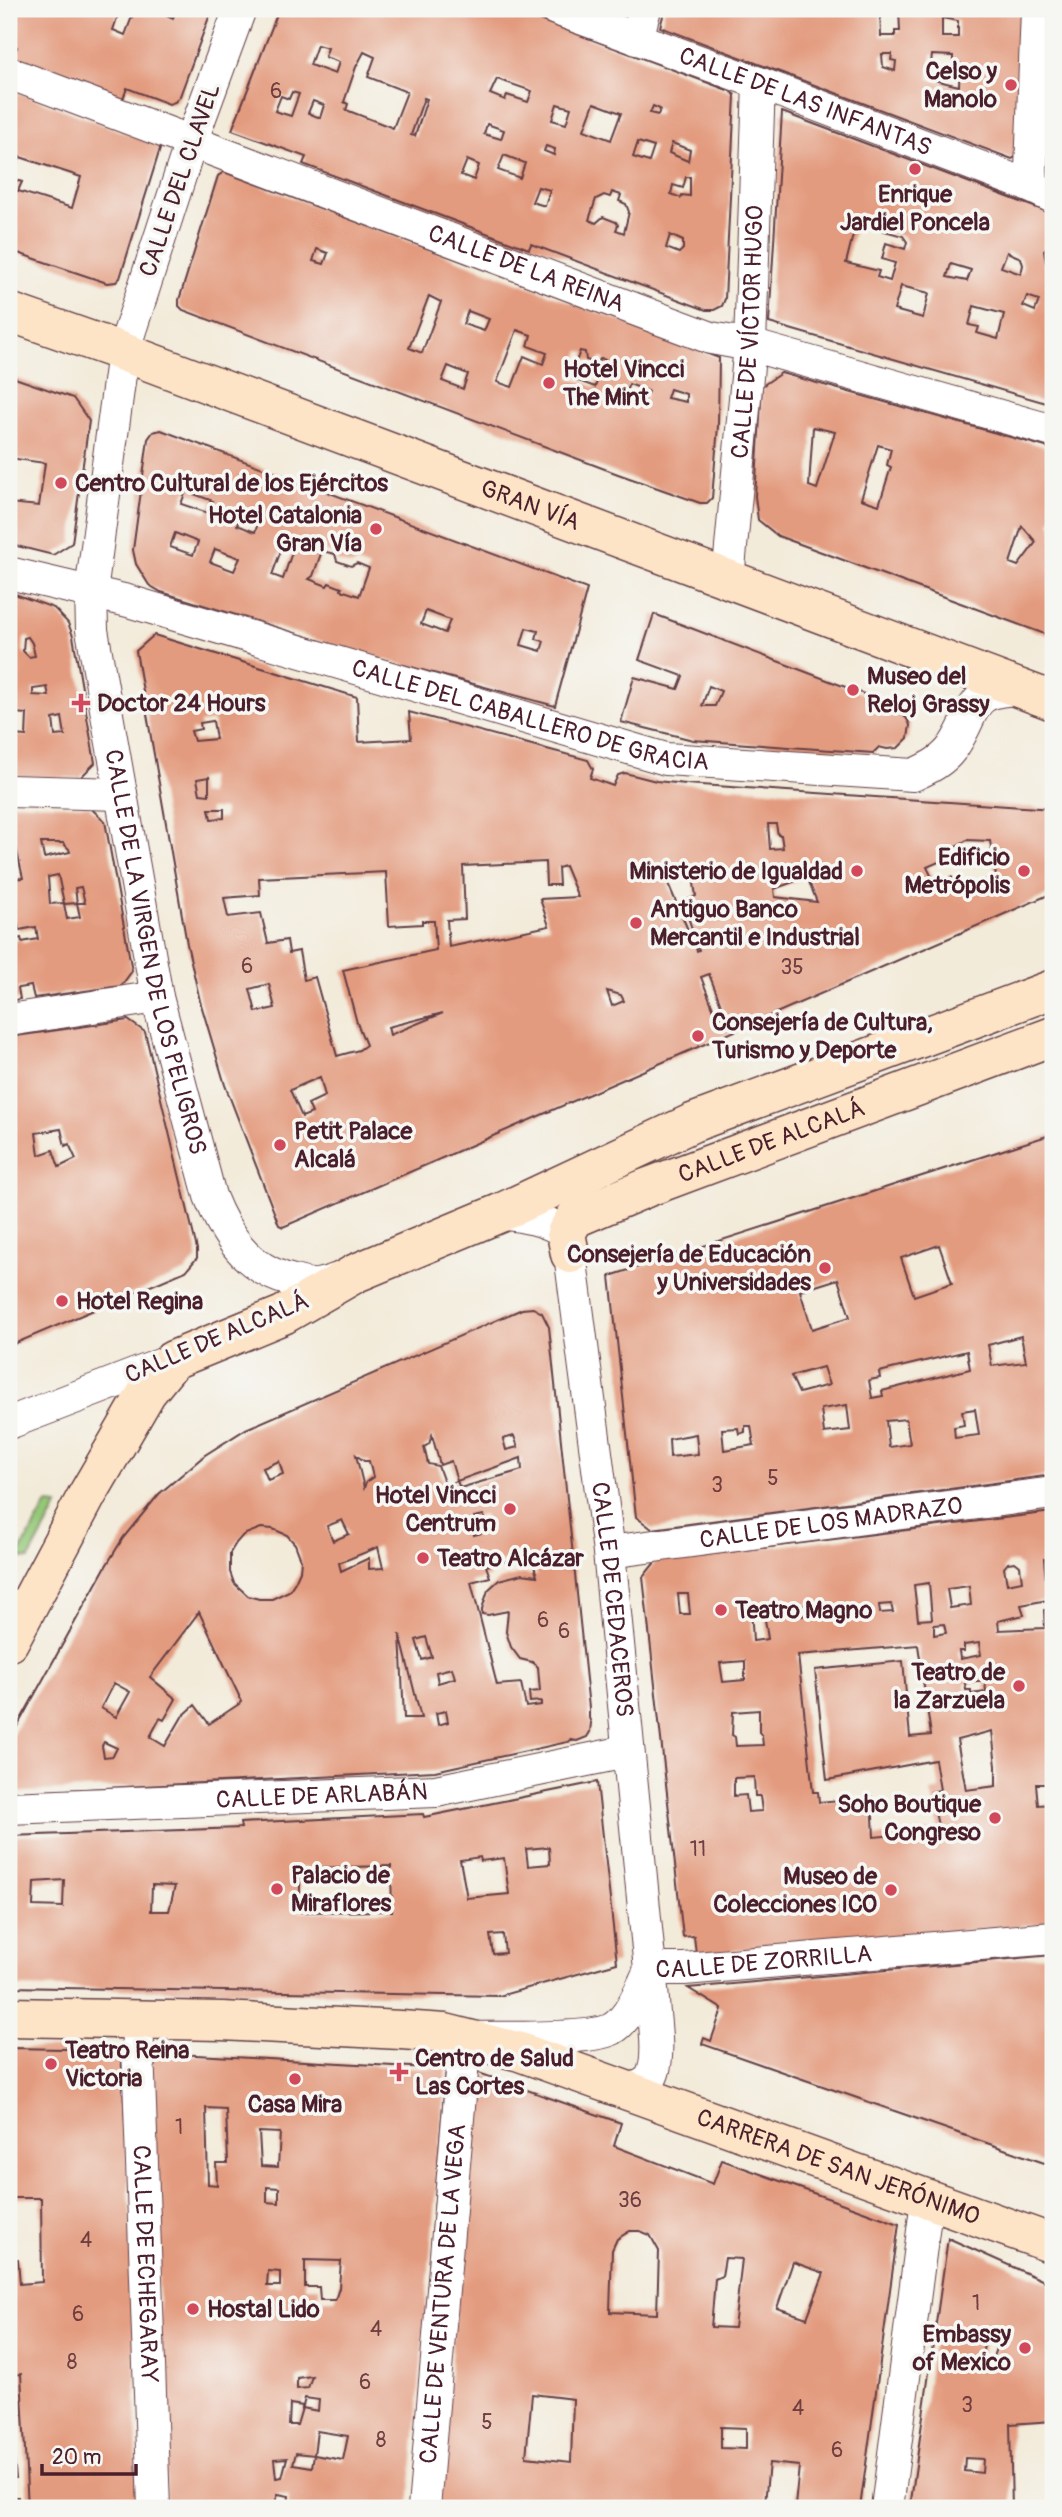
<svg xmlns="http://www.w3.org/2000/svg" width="1062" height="2517" font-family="Pangolin,sans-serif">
	<rect width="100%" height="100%" fill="#f6f6f2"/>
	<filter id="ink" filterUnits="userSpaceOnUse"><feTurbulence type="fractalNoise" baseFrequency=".0143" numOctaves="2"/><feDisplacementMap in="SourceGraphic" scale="14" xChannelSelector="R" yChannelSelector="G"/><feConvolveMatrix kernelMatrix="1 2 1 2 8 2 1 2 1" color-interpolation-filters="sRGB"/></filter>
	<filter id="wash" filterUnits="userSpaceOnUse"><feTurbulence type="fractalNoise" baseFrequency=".00686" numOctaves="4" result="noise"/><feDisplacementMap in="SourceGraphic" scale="28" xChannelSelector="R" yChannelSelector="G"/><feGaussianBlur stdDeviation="1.57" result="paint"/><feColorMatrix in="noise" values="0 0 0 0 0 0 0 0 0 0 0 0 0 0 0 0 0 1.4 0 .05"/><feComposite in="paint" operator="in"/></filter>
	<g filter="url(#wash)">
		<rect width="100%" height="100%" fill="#f3ebda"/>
		<!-- green -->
		<path fill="#95c878" stroke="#707452" stroke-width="2" d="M47 1504 58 1505 29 1559 17 1557Z"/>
		<g id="blocks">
			<!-- building -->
			<g fill="#e39b7f" fill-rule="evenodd">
				<path d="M9 9H120L113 30 125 35 135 9H158L157 11 173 18 176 9H212L180 96 175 102 169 104 127 88 123 99 13 58 17 47 9 44Z"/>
				<path d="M279 9H510L730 91 735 95 725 299 722 306 714 310H706L531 244 529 249 303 164 306 157 232 130ZM317 45 328 48 325 57 339 62 335 74 310 65ZM364 52 375 57 368 77 407 92 393 128 346 110 348 104 344 102 356 67ZM497 79 532 91 528 102 507 95 505 100 490 94ZM292 92 299 94 291 116 275 111 281 96 289 99ZM424 98 427 99 415 136 411 135ZM313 101 324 105 320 118 308 113ZM594 103 621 113 611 140 584 130ZM557 104 571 108 566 124 552 120ZM653 106 660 109 658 115 650 113ZM487 124 504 130 501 139 484 134ZM638 142 654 147 649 162 633 157ZM672 143 690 150 688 161 669 153ZM546 146 555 149 554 155 544 151ZM504 155 525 163 520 178 498 170ZM467 160 479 165 474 180 461 175ZM686 177H690V196L682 195 681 198 671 194 673 185 683 188ZM538 187 550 190 545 206 532 202ZM612 192 621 195 619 201 626 204 629 212 624 233 616 230 618 225 616 222 603 217 596 223 589 220 596 199 604 195 610 197ZM670 235 683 241V249L679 253 666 248Z"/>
				<path d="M665 9H880L881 36H895V31H900L899 9H1023L1017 156 1012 159 660 27ZM942 18 958 21V37H942ZM882 54H892L891 60 896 61 895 71 883 67ZM932 55 953 56V63H960L959 86 929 79Z"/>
				<path d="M9 89 159 146 160 149 120 278 116 282 107 283 9 250ZM20 157 81 177 72 208 18 191 22 182 12 179Z"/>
				<path d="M782 112 1053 214V243L1044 250 1046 262 1053 261V405L769 323ZM897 185 916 192 913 201 893 194ZM856 223 903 236 907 242 905 249 886 243 882 259 895 263 890 281 877 277 879 271 846 263ZM1007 252 1021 258 1023 265 1021 274 1001 267ZM951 264 971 270 967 281 947 277ZM901 286 929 293 923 318 894 310ZM1027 296 1039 300 1035 311 1023 306ZM974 306 1004 314 998 339 977 333 979 327 969 325Z"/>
				<path d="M1051 121H1053V170L1049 167Z"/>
				<path d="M224 172 719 358 718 426 712 498 707 503H700L618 474 183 310 179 306V300L218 176ZM317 249 328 253 324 264 313 261ZM429 296 441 302 422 353 409 348ZM468 311 489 319 484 331 463 324ZM517 330 531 335 528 346 547 353 543 364 524 356 512 387 497 382ZM580 351 585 352 586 360 597 363 601 358 605 360 595 387 570 378ZM448 366 468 374 463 389 442 381ZM629 384 648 391 644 402 625 394ZM670 389 686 394V402L667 398Z"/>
				<path d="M781 373 1053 449V520L1049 521 1053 526V637L778 536 758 520 755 496 762 386ZM813 427 835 432 817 489 809 486ZM878 445 891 449 887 465 891 467 879 505 861 499ZM1022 526 1036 542 1018 566 1010 563Z"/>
				<path d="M9 376 73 398 89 421 72 543 53 555 9 544V503L39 506 45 463 9 458Z"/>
				<path d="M161 430 587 589 555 706 367 655 161 592 149 585 136 564 133 550 148 439 153 432ZM186 491 213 501 208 513 181 504ZM242 511 260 518 255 532 237 525ZM175 533 198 542 193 555 170 547ZM283 545 293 549 283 579 272 575ZM215 549 240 558 234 571 210 562ZM322 551 335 554 337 561 351 566 357 563 369 568 359 596 341 590 342 588 329 583 327 586 309 579 313 576ZM426 611 450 620 445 633 421 624ZM526 628 538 631 536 639 544 641 541 651 521 645Z"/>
				<path d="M9 592 54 608 68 623 73 636 95 763 80 778 9 776ZM28 637 32 643 35 656 29 657 23 651 24 638ZM47 687 49 696 33 695V689ZM14 713 27 714 26 736 13 735ZM62 717 65 735 55 736 53 719Z"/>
				<path d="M654 614 885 702 887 709 899 711 907 719 910 725 908 738 898 748 887 749 879 747 873 753 693 740 621 722 634 677 678 689 683 676 639 660ZM709 686 721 691 715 706H702Z"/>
				<path d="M154 635 357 697 359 742 411 739 409 712 588 760 593 769 590 778 613 786 618 775 625 773 656 781 686 784 1053 809V893L283 1227 279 1225 225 1085 200 1001 187 944 136 651ZM213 721 216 739 194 741 191 731 201 729 200 723ZM209 777V795L200 794 197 779ZM209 809H224V818L211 819ZM768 824H776L778 835H781L783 848 770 849ZM967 840 990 841 996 876 971 886 963 885 951 877 935 884 927 867 948 858 954 847ZM545 862 546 885H559L558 868 565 866 578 897 540 899 549 926 449 947 447 920 465 919 463 866ZM692 871 696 896 683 902 699 950 697 951 667 881ZM386 872 389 926 422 924V921H434L436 950 343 970 357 1023 366 1045 359 1050 337 1056 315 977 304 980 299 951 289 953 287 940 268 943 261 913 228 917 224 898 260 895 259 878ZM807 877 817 902 775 897 774 889ZM709 974 725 1015 717 1018 701 977ZM269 984 275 1008 256 1012 250 989ZM607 991 621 995 624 1001 612 1006ZM443 1013 390 1035 388 1027ZM320 1077 325 1096 308 1104 312 1113 302 1117 290 1090Z"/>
				<path d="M9 803 88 806 105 821 132 971 121 986 34 998 31 986 18 988 20 999 9 1001V941L21 938 22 942 38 939 36 927 19 930 18 924 9 925V879L23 878 16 847H9ZM41 843H63L69 849 70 852 44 858ZM58 875 64 903 50 904 48 877ZM81 887 85 903H77L80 917 67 919 64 904 77 903 75 888Z"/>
				<path d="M128 1020 145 1032 197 1249V1258L186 1271 9 1346V1037ZM61 1129 65 1146 69 1144 76 1159 59 1167 53 1150 39 1155 36 1133Z"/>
				<path d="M1053 1134V1475L652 1529 636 1517 610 1276ZM939 1245 952 1283 914 1296 901 1258ZM838 1279 850 1317 812 1329 800 1291ZM1021 1336 1026 1362 992 1366 988 1345ZM967 1351 970 1369 882 1391 883 1396 872 1398 869 1380 880 1378 879 1372ZM823 1367 829 1385 799 1393 791 1376ZM847 1405 850 1430 824 1433 821 1409ZM975 1409 979 1435 955 1438 954 1427 964 1425 962 1411ZM906 1419 910 1444 889 1447 886 1421ZM745 1426H751L754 1445 724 1450 722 1429 738 1428 739 1434 745 1432ZM696 1434 698 1454 670 1457 669 1439Z"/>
				<path d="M533 1308 542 1313 549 1327 589 1708V1718L591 1723 590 1732 587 1737 577 1741 571 1740 572 1741 435 1771 9 1793V1741L106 1566 123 1538 159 1494 205 1455 246 1429 522 1309ZM432 1435 440 1465 451 1461 457 1481 521 1458 522 1470 460 1488 457 1481 445 1485 438 1466 428 1464 424 1447 429 1444ZM514 1436 518 1447 506 1450 503 1439ZM356 1455 364 1461H369L373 1477 366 1482 364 1488ZM279 1461 283 1474 268 1480 263 1468ZM484 1515 486 1532 474 1535V1517ZM342 1520 349 1534 333 1541 327 1526ZM261 1528 273 1529 287 1535 295 1544 301 1560 300 1571 295 1582 289 1591 272 1599H259L248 1596 234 1583 230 1572V1553L236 1543 243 1535ZM378 1547 383 1568 369 1569V1558L341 1571 339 1563ZM531 1555 537 1576 522 1574 499 1580 488 1590 482 1609V1614L488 1615 508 1611 506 1632 511 1647 520 1659 532 1662 538 1667 540 1691 529 1692 530 1702 541 1701V1705L526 1707 521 1683 497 1685 471 1582 490 1577 486 1566ZM199 1612 242 1702 209 1724 195 1705 182 1717 165 1746 150 1737 160 1718 164 1720 176 1699 150 1677ZM400 1634 421 1718H404ZM426 1637 432 1657 422 1660 416 1640ZM452 1668 455 1678 438 1683 436 1672ZM114 1683 130 1692 116 1717 101 1708ZM446 1711 448 1722 438 1725 436 1713ZM104 1742 117 1748 113 1756 104 1757 102 1746Z"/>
				<path d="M1053 1512V1558L1044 1559 1046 1581H1053V1764H1048L1052 1784H1036L1038 1805 1053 1804V1923L696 1954 694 1936 683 1937 643 1577 656 1561ZM1015 1562 1020 1566 1022 1581 1007 1584 1004 1568 1008 1563ZM929 1583 932 1619 918 1620 914 1585ZM969 1586 971 1605 950 1608 947 1589ZM678 1594H688L690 1614H680ZM1048 1600 1049 1609 1044 1610 1045 1628 999 1630 998 1621 1024 1615 1021 1605ZM808 1604 810 1615 791 1617 790 1606ZM891 1604 893 1612 880 1613 879 1605ZM763 1606 768 1639 753 1641 751 1607ZM944 1624 946 1633 934 1635V1625ZM979 1643 981 1655 960 1659 959 1651H964V1645ZM918 1645 931 1735 910 1737 903 1661 815 1670 827 1780 935 1760 940 1790 931 1792 939 1831 874 1837 872 1797 819 1802 818 1792H813L798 1655ZM745 1661V1680L723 1682 720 1663ZM985 1680 986 1692 971 1694V1690H966L965 1683ZM759 1710V1732L762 1736 763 1745 736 1746 735 1737 732 1735 733 1712ZM992 1731 996 1766V1786L966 1790 957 1740ZM754 1777 755 1796H760L762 1811 748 1812 746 1795 734 1796V1778Z"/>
				<path d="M597 1782 617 1963 499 1996 9 1987V1836L241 1828 240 1823 423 1814 424 1817ZM549 1847 550 1864 528 1866 526 1849ZM480 1857 481 1861 504 1858 509 1894 467 1898 460 1860ZM391 1866 392 1911 300 1912V1868ZM64 1880 63 1907 33 1906 34 1882ZM152 1885 175 1886 169 1911H151ZM503 1934 505 1953 493 1954 490 1935Z"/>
				<path d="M1053 1955V2166L702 2044 704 2038 711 2041 722 2009 688 1988Z"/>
				<path d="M9 2048 121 2050 134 2283 138 2508H28L21 2374 9 2375V2260L18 2259 20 2284 42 2282 41 2198H9Z"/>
				<path d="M160 2053 446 2069 409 2508H288L289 2496 278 2494 273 2508H167L150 2062ZM206 2108 226 2109 228 2163H216L217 2185 208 2184ZM259 2132 280 2133 278 2167 261 2166ZM267 2187 279 2188V2203L267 2202ZM305 2260 341 2261 339 2288 335 2300H320L319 2287H305ZM268 2271 280 2272V2286H267ZM312 2376 308 2388 297 2389V2378ZM305 2398 319 2400 318 2411 302 2408 297 2425H289L290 2404 303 2406ZM317 2431 348 2436 343 2460 314 2455 312 2467 293 2464 296 2453 314 2455ZM287 2458 282 2477 276 2478 274 2459Z"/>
				<path d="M476 2072 621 2123 614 2146 713 2184 722 2160 899 2224 860 2508H438ZM630 2231H640L650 2235 659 2251 657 2314 610 2312 612 2250 617 2239ZM725 2258 742 2259 734 2328 711 2327 715 2279 722 2276ZM793 2262 824 2273 807 2318 777 2308ZM532 2394 573 2399 571 2462 526 2457ZM721 2427 746 2428V2449L721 2448ZM769 2463 799 2466 795 2506 765 2503Z"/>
				<path d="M948 2238 1053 2285V2421L1010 2424 1012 2508H910ZM987 2334 1000 2336 992 2360 981 2357ZM965 2458 983 2459 982 2473 964 2471Z"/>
				<path d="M9 2442H12L16 2478H9Z"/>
				<path d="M9 2497H18L19 2508H9Z"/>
			</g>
		</g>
	</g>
	<g filter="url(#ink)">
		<use href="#blocks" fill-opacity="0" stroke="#633e45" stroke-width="2"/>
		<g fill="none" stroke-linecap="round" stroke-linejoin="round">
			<!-- street casing -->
			<g stroke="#633e45" stroke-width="34">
				<g id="street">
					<path id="s1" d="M240 9 191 142 123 352 91 592 92 630 157 997 210 1196C225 1234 247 1269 290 1280 298 1282 309 1286 317 1285 325 1284 335 1280 344 1277"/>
					<path id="s2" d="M556 9 759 83 1032 187 1053 197"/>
					<path d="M637 39 645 9"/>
					<path id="s3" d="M9 73 711 338 750 345 1053 431"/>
					<path d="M1032 187 1031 170 1037 9"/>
					<path id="s4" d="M9 573 128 601 666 759 913 775C929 768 943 761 953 747 979 708 966 690 1023 689"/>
					<path id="s5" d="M728 579 750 345 759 83"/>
					<path d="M9 791 121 794"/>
					<path d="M9 1020 157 997"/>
					<path d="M500 1213C524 1216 546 1219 566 1233"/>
					<path id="s6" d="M570 1254 609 1552 653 2000C654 2022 660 2052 653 2073 649 2085 637 2088 626 2089"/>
					<path d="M9 1423 173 1360"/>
					<path id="s7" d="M609 1552 1053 1493"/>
					<path id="s8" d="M9 1808 436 1791 616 1754 627 1745"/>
					<path id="s9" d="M650 1969H684L1053 1938"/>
					<path id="s10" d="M137 2019 154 2508"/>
					<path id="s11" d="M424 2508 465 2038C496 2037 589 2041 612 2029 631 2018 641 1988 650 1970"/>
					<path d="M887 2508 927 2200"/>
				</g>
			</g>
			<!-- secondary casing -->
			<g stroke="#633e45" stroke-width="41">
				<g id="secondary">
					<path id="s12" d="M9 312 123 352 1053 701"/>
					<path id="s13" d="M570 1254 566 1233 575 1218 646 1188 1053 1036"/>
					<path d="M9 1642 86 1497 147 1392 173 1360 283 1315 356 1273 500 1213 692 1123 1053 989"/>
					<path id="s14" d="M9 2017 222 2021 401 2030 445 2033 520 2052 1053 2244"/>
				</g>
			</g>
			<!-- street -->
			<use href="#street" stroke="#fff" stroke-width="32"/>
			<!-- secondary -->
			<use href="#secondary" stroke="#fee4c6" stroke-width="38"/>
		</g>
	</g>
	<!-- markers -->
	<g fill="#d1495b" stroke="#f6f6f2" stroke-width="2.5">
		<circle cx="1011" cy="85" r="7"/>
		<circle cx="915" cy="169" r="7"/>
		<circle cx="549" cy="383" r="7"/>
		<circle cx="61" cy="483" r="7"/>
		<circle cx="376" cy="529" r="7"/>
		<circle cx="853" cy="690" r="7"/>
		<path d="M77.5 692.5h7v7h7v7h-7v7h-7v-7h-7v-7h7z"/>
		<circle cx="857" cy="871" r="7"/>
		<circle cx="1024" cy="871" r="7"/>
		<circle cx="636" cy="923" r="7"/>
		<circle cx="698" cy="1036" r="7"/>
		<circle cx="280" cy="1145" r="7"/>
		<circle cx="825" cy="1268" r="7"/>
		<circle cx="62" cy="1301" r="7"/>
		<circle cx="510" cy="1509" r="7"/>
		<circle cx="423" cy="1558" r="7"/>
		<circle cx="721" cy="1610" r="7"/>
		<circle cx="1019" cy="1686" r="7"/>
		<circle cx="995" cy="1818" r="7"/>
		<circle cx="277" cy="1889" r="7"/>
		<circle cx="891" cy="1890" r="7"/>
		<circle cx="51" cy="2064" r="7"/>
		<path d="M395.5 2061.5h7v7h7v7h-7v7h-7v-7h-7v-7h7z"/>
		<circle cx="295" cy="2079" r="7"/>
		<circle cx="193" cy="2309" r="7"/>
		<circle cx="1025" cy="2348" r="7"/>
	</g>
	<g text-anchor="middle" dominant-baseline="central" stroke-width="7" stroke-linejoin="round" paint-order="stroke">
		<!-- number labels -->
		<g font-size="21" fill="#703e40">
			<text x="276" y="91">6</text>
			<text x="247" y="966">6</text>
			<text x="792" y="967">35</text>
			<text x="773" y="1478">5</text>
			<text x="717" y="1485">3</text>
			<text x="543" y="1620">6</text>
			<text x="564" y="1631">6</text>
			<text x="698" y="1849">11</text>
			<text x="179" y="2127">1</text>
			<text x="630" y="2200">36</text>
			<text x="86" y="2240">4</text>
			<text x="976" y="2303">1</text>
			<text x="78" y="2314">6</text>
			<text x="376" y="2329">4</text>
			<text x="72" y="2362">8</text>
			<text x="365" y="2382">6</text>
			<text x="967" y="2405">3</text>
			<text x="798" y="2408">4</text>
			<text x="487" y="2422">5</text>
			<text x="381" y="2440">8</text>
			<text x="837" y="2450">6</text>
		</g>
		<!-- poi labels -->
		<g font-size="24" font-weight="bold" fill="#4a1f2b" stroke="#f6f6f2" text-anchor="start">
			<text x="997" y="71" text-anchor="end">Celso y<tspan x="997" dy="28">Manolo</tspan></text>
			<text x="915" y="194" text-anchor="middle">Enrique<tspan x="915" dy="28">Jardiel Poncela</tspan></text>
			<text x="563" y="369">Hotel Vincci<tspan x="563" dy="28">The Mint</tspan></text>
			<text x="75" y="483">Centro Cultural de los Ejércitos</text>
			<text x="362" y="515" text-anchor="end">Hotel Catalonia<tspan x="362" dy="28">Gran Vía</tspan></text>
			<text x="867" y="676">Museo del<tspan x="867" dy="28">Reloj Grassy</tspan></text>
			<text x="97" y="703">Doctor 24 Hours</text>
			<text x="1010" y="857" text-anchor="end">Edificio<tspan x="1010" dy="28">Metrópolis</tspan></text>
			<text x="843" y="871" text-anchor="end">Ministerio de Igualdad</text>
			<text x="650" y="909">Antiguo Banco<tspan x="650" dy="28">Mercantil e Industrial</tspan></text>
			<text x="712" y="1022">Consejería de Cultura,<tspan x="712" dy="28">Turismo y Deporte</tspan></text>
			<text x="294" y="1131">Petit Palace<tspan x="294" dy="28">Alcalá</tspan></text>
			<text x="811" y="1254" text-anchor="end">Consejería de Educación<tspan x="811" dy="28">y Universidades</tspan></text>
			<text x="76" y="1301">Hotel Regina</text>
			<text x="496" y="1495" text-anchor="end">Hotel Vincci<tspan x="496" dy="28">Centrum</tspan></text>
			<text x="437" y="1558">Teatro Alcázar</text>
			<text x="735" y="1610">Teatro Magno</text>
			<text x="1005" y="1672" text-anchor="end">Teatro de<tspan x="1005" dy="28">la Zarzuela</tspan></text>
			<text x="981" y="1804" text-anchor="end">Soho Boutique<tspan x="981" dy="28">Congreso</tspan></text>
			<text x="291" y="1875">Palacio de<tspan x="291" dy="28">Miraflores</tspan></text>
			<text x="877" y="1876" text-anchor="end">Museo de<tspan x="877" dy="28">Colecciones ICO</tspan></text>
			<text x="65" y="2050">Teatro Reina<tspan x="65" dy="28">Victoria</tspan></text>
			<text x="415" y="2058">Centro de Salud<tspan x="415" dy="28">Las Cortes</tspan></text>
			<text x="295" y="2104" text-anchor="middle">Casa Mira</text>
			<text x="207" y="2309">Hostal Lido</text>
			<text x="1011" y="2334" text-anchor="end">Embassy<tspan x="1011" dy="28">of Mexico</tspan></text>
		</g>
		<!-- street labels -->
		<g font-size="24" fill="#4a1f2b" stroke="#f6f6f2">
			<text stroke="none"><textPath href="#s2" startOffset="266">CALLE DE LAS INFANTAS</textPath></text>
			<text transform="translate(180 180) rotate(-71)">CALLE DEL CLAVEL</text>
			<text stroke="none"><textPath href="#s3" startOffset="553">CALLE DE LA REINA</textPath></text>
			<text stroke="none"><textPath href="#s5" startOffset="248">CALLE DE VÍCTOR HUGO</textPath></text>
			<text stroke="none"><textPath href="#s12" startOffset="556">GRAN VÍA</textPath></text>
			<text stroke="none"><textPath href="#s4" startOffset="541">CALLE DEL CABALLERO DE GRACIA</textPath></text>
			<text stroke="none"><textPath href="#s1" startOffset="971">CALLE DE LA VIRGEN DE LOS PELIGROS</textPath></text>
			<text stroke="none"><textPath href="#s13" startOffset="250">CALLE DE ALCALÁ</textPath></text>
			<text transform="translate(217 1338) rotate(-23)">CALLE DE ALCALÁ</text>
			<text stroke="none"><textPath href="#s7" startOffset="224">CALLE DE LOS MADRAZO</textPath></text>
			<text stroke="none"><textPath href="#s6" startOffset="348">CALLE DE CEDACEROS</textPath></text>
			<text stroke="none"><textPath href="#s8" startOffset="313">CALLE DE ARLABÁN</textPath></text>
			<text stroke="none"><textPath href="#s9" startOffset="114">CALLE DE ZORRILLA</textPath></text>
			<text stroke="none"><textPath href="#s14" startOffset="852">CARRERA DE SAN JERÓNIMO</textPath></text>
			<text stroke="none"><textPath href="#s10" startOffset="245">CALLE DE ECHEGARAY</textPath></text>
			<text stroke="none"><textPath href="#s11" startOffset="215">CALLE DE VENTURA DE LA VEGA</textPath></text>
		</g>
	</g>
	<!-- margin -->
	<rect width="1062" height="2517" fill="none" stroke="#f6f6f2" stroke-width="35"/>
	<!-- scale -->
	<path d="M42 2464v10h94v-10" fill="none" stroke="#4a1f2b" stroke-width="3.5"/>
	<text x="52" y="2464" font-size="21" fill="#4a1f2b" stroke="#f6f6f2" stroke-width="5" paint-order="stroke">20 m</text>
</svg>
